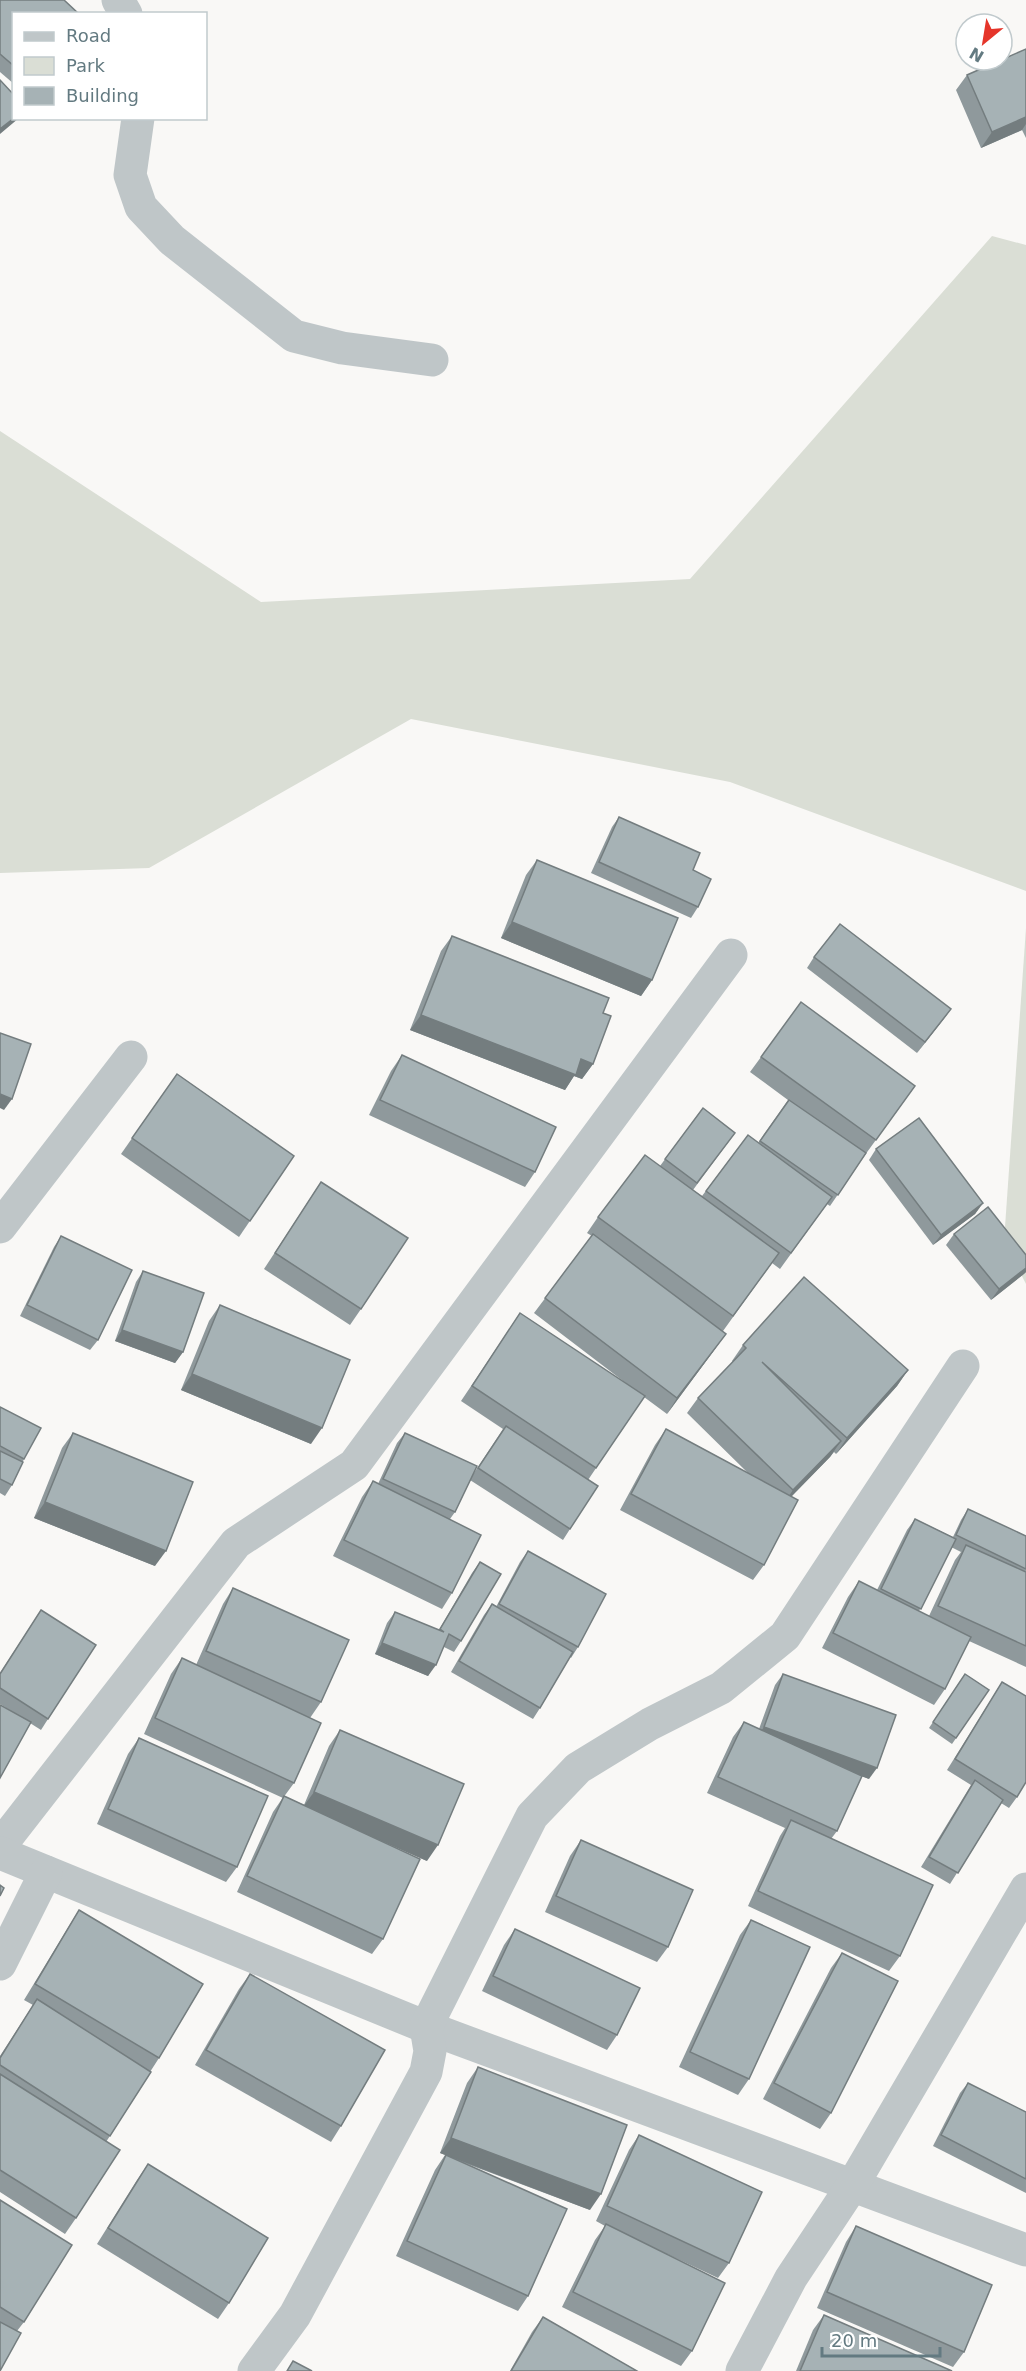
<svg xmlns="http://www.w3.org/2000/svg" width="1026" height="2371" font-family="'DejaVu Sans',sans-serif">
	<rect width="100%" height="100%" fill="#f9f8f6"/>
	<!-- green -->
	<g fill="#daded5">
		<path d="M992 236 1026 245V891L730 782 411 719 149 868 0 873V431L261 602 690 579Z"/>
		<path d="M1026 928V1284L1004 1241Z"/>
	</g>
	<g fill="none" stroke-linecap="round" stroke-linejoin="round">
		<!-- minor -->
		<g stroke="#bfc6c8" stroke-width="33">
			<path d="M118 0 126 14"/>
			<path d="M138 118 130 175 141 207 172 240 294 336 342 348 432 360"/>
			<path d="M0 1227 131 1057"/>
			<path d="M0 1846 236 1543 354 1465 731 955"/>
			<path d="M0 1853 426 2027 1026 2250"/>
			<path d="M0 1964 46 1872"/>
			<path d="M254 2371 295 2315 426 2072 430 2051 426 2027 532 1816 578 1768 650 1724 721 1688 785 1636 963 1366"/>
			<path d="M742 2371 791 2278 852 2186 1026 1889"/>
		</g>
	</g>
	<!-- wall -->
	<g fill="#8f999c" fill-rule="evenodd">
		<path d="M0 0 14 14V84L0 72Z"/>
		<path d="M1026 49V138L1022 130 981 148 956 90 967 75Z"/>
		<path d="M619 817 693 870 698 907 691 918 591 873 612 827Z"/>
		<path d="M537 860 652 980 641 996 501 938 526 875Z"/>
		<path d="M452 936 603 1013 593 1064 582 1079 574 1076 565 1090 410 1030 441 951Z"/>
		<path d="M814 957 951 1009 917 1053 807 968Z"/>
		<path d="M402 1055 535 1172 525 1187 369 1115 391 1071Z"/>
		<path d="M761 1057 915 1086 865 1155 830 1206 827 1204 780 1269 772 1263 723 1331 715 1349 667 1414 644 1397 588 1480 570 1529 563 1540 470 1480 455 1512 450 1519 452 1593 442 1609 333 1556 362 1497 373 1481 378 1484 397 1443 405 1433 472 1476 503 1429 461 1401 520 1313 631 1387 534 1313 592 1236 587 1233 598 1217 660 1166 703 1108 735 1133 693 1190 702 1196 748 1135 758 1143 788 1100 750 1072Z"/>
		<path d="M177 1074 294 1156 239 1237 121 1154Z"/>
		<path d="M876 1149 983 1203 975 1214 933 1245 869 1160Z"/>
		<path d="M321 1182 361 1309 350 1325 264 1269Z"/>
		<path d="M954 1234 1026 1255V1272L991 1300 946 1245Z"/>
		<path d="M61 1236 98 1340 90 1350 20 1316 54 1247Z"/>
		<path d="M143 1271 183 1352 175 1363 115 1341 136 1282Z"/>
		<path d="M220 1305 311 1444 181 1390 209 1321Z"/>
		<path d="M743 1345 908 1370 897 1386 836 1454 834 1452 830 1457 792 1496 764 1565 753 1580 620 1510 655 1445 666 1429 748 1473 687 1413 698 1398 733 1362 732 1361Z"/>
		<path d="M0 1407 24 1459 12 1485 5 1496 0 1493Z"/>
		<path d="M73 1433 155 1566 34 1518 62 1448Z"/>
		<path d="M968 1509 1026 1536V1667L969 1641 945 1689 934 1705 822 1648 848 1597 859 1581 877 1590 907 1530 915 1519 953 1537 961 1520ZM951 1547 961 1552 955 1560 929 1616 919 1611Z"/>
		<path d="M528 1551 578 1647 571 1658 570 1657 540 1708 533 1719 451 1672 484 1615 492 1604 496 1607 520 1562Z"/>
		<path d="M480 1562 461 1641 454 1652 444 1647 428 1676 375 1654 387 1623 395 1612 439 1630 472 1573Z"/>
		<path d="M233 1588 321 1702 310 1718 294 1783 283 1798 144 1734 171 1674 182 1658 196 1665 223 1604Z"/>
		<path d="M41 1610 48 1719 41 1730 0 1704V1673Z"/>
		<path d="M783 1674 869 1779 862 1776 837 1831 831 1839 900 1956 889 1971 748 1906 780 1836 785 1828 707 1793 733 1737 744 1722 759 1729 775 1685Z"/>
		<path d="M965 1674 989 1690 952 1744 929 1728Z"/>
		<path d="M1002 1682 1017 1797 1009 1808 1001 1803 950 1884 921 1867 971 1785 947 1770Z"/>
		<path d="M340 1730 427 1861 380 1840 383 1939 372 1954 237 1892 273 1812 284 1796 304 1805 329 1746Z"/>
		<path d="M139 1738 237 1867 226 1882 97 1824 128 1754Z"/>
		<path d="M581 1840 668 1947 657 1962 545 1912 570 1856Z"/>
		<path d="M79 1910 159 2058 150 2072H151L106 2142 76 2218 65 2234 0 2192V2056L33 2005 24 2000 69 1926Z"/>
		<path d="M751 1920 749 2079 738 2095 679 2067 740 1935Z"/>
		<path d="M515 1929 617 2035 607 2050 482 1991 504 1945Z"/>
		<path d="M842 1953 831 2113 820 2129 763 2099 831 1968Z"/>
		<path d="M250 1974 341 2126 331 2142 195 2065 239 1989Z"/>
		<path d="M478 2067 590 2210 459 2161 528 2296 518 2311 396 2256 435 2170 445 2155 440 2153 467 2083Z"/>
		<path d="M968 2083 1026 2112V2193L933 2146 960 2093Z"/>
		<path d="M639 2135 729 2263 718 2278 667 2254 692 2351 681 2366 562 2307 595 2240 605 2226 596 2221 629 2150Z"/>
		<path d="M148 2164 229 2303 218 2319 97 2244 137 2180Z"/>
		<path d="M0 2200 24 2322 17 2331 0 2371Z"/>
		<path d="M856 2226 964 2352 953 2367 817 2308 846 2242Z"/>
		<path d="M824 2315 952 2371H796L813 2330Z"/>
		<path d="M543 2317 637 2371H510L532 2332Z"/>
	</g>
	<!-- shaded-wall -->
	<g fill="#747d7f">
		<path d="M1026 117V124L1022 130 981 148 992 132Z"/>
		<path d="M14 118H19L0 134V129Z"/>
		<path d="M512 922 652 980 641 996 501 938Z"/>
		<path d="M951 1009 943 1020 917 1053 925 1042Z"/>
		<path d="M421 1015 581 1059 593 1064 582 1079 574 1076 565 1090 410 1030Z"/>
		<path d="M0 1094 12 1099 4 1110 0 1108Z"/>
		<path d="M983 1203 975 1214 933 1245 941 1235Z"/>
		<path d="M1026 1268V1272L1024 1274 991 1300 999 1289Z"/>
		<path d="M122 1330 183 1352 175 1363 115 1341Z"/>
		<path d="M726 1334 715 1349 667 1414 677 1398Z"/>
		<path d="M908 1370 897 1386 836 1454 847 1438Z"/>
		<path d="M192 1374 322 1428 311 1444 181 1390Z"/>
		<path d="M841 1441 830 1457 782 1506 793 1490Z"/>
		<path d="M45 1502 166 1551 155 1566 34 1518Z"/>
		<path d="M382 1643 436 1665 428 1676 375 1654Z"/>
		<path d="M764 1727 877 1768 869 1779 756 1738Z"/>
		<path d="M314 1792 438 1845 427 1861 303 1807Z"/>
		<path d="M451 2138 601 2194 590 2210 440 2153Z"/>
	</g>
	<!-- building -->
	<g fill="#a6b2b5" stroke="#747d7f" stroke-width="1.5">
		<path d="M0 0H64L79 14H14V66L0 54Z"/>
		<path d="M1026 49V117L992 132 967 75Z"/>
		<path d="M0 80 14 95V118L0 129Z"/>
		<path d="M619 817 700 853 693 870 711 879 698 907 599 862Z"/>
		<path d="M537 860 678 918 652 980 512 922Z"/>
		<path d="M840 924 951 1009 925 1042 814 957Z"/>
		<path d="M452 936 609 998 603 1013 611 1016 593 1064 581 1059 576 1075 421 1015Z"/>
		<path d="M801 1002 915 1086 876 1140 761 1057Z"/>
		<path d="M0 1033 31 1044 12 1099 0 1094Z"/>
		<path d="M402 1055 556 1127 535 1172 380 1100Z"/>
		<path d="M177 1074 294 1156 250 1221 132 1138Z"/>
		<path d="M789 1100 866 1153 838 1195 760 1141Z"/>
		<path d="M703 1108 735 1133 697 1183 665 1159Z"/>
		<path d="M919 1118 983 1203 941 1235 876 1149Z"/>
		<path d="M748 1135 832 1197 791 1253 706 1191Z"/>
		<path d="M645 1155 779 1253 733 1316 598 1217Z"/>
		<path d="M321 1182 408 1238 361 1309 275 1253Z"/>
		<path d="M988 1207 1026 1255V1268L999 1289 954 1234Z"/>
		<path d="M593 1234 726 1334 677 1398 545 1298Z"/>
		<path d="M61 1236 132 1270 98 1340 27 1305Z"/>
		<path d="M143 1271 204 1293 183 1352 122 1330Z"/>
		<path d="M804 1277 908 1370 847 1438 762 1362 841 1441 793 1490 698 1398 746 1348 743 1345Z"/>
		<path d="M220 1305 350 1360 322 1428 192 1374Z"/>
		<path d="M520 1313 645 1396 596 1468 472 1386Z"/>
		<path d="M0 1407 41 1428 24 1459 0 1446Z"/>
		<path d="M506 1426 598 1486 570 1529 478 1468Z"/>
		<path d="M666 1429 798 1500 764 1565 631 1494Z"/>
		<path d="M73 1433 193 1482 166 1551 45 1502Z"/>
		<path d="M405 1433 477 1466 455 1512 383 1479Z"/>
		<path d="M0 1451 23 1462 12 1485 0 1479Z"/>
		<path d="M373 1481 481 1535 452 1593 344 1540Z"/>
		<path d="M968 1509 1026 1536V1569L956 1535Z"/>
		<path d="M915 1519 956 1539 921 1609 881 1589Z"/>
		<path d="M966 1545 1026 1572V1646L938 1606Z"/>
		<path d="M528 1551 606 1594 578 1647 499 1604Z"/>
		<path d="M480 1562 501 1574 461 1641 449 1634 436 1665 382 1643 395 1612 444 1632 440 1629Z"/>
		<path d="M859 1581 971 1637 945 1689 833 1633Z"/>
		<path d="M233 1588 349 1640 321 1702 206 1651Z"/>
		<path d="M492 1604 573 1652 540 1708 459 1661Z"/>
		<path d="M41 1610 96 1645 48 1719 0 1688V1674Z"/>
		<path d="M182 1658 321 1723 294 1783 155 1718Z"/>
		<path d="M783 1674 896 1715 877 1768 764 1727Z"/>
		<path d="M965 1674 989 1690 956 1738 933 1722Z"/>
		<path d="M1002 1682 1026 1696V1782L1017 1797 955 1759Z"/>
		<path d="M0 1705 31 1722 0 1778Z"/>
		<path d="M744 1722 862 1776 837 1831 718 1777Z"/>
		<path d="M340 1730 464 1784 438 1845 314 1792Z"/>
		<path d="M139 1738 268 1796 237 1867 108 1809Z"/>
		<path d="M975 1780 1003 1800 958 1873 929 1857Z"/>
		<path d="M284 1796 420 1859 383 1939 247 1876Z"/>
		<path d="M791 1820 933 1885 900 1956 758 1891Z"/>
		<path d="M581 1840 693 1890 668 1947 556 1896Z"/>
		<path d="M0 1885 4 1888 0 1896Z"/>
		<path d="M79 1910 203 1984 159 2058 35 1984Z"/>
		<path d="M751 1920 810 1947 749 2079 690 2052Z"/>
		<path d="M515 1929 640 1988 617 2035 493 1976Z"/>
		<path d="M842 1953 898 1981 831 2113 774 2083Z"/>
		<path d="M250 1974 385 2050 341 2126 206 2050Z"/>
		<path d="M37 1999 151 2072 110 2136 0 2065V2058Z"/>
		<path d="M478 2067 627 2125 601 2194 451 2138Z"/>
		<path d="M0 2074 120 2150 76 2218 0 2170Z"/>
		<path d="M968 2083 1026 2112V2179L941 2135Z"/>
		<path d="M639 2135 762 2192 729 2263 607 2206Z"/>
		<path d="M446 2155 567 2209 528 2296 407 2241Z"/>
		<path d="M148 2164 268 2238 229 2303 108 2228Z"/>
		<path d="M0 2200 72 2245 24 2322 0 2307Z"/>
		<path d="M606 2224 725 2283 692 2351 573 2292Z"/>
		<path d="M856 2226 992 2285 964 2352 827 2292Z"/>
		<path d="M824 2315 952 2371H800Z"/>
		<path d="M543 2317 637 2371H511Z"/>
		<path d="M0 2322 21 2333 0 2371Z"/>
		<path d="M293 2361 312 2371H287Z"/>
	</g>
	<!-- legend -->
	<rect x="12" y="12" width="195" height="108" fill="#ffffff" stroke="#c1cacd" stroke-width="1.5"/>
	<rect x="24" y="32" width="30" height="9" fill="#bfc6c8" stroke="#c1cacd" stroke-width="1.5"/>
	<text x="66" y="42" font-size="18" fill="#637a81">Road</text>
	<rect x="24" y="57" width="30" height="18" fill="#daded5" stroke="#c1cacd" stroke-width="1.5"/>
	<text x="66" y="72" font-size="18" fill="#637a81">Park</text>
	<rect x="24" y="87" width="30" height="18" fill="#a6b2b5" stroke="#c1cacd" stroke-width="1.5"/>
	<text x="66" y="102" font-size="18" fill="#637a81">Building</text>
	<!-- north arrow -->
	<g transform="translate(984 42) rotate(210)"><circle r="28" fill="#ffffff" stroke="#c1cacd" stroke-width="1.5"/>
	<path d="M0-4.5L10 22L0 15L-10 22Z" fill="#e5352a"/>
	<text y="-9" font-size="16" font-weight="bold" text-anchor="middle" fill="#637a81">N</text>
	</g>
	<!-- scale -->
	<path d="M822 2347v9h118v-9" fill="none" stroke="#637a81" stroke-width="3"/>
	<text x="831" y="2347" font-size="18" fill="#637a81" stroke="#ffffff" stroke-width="4.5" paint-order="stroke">20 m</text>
</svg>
